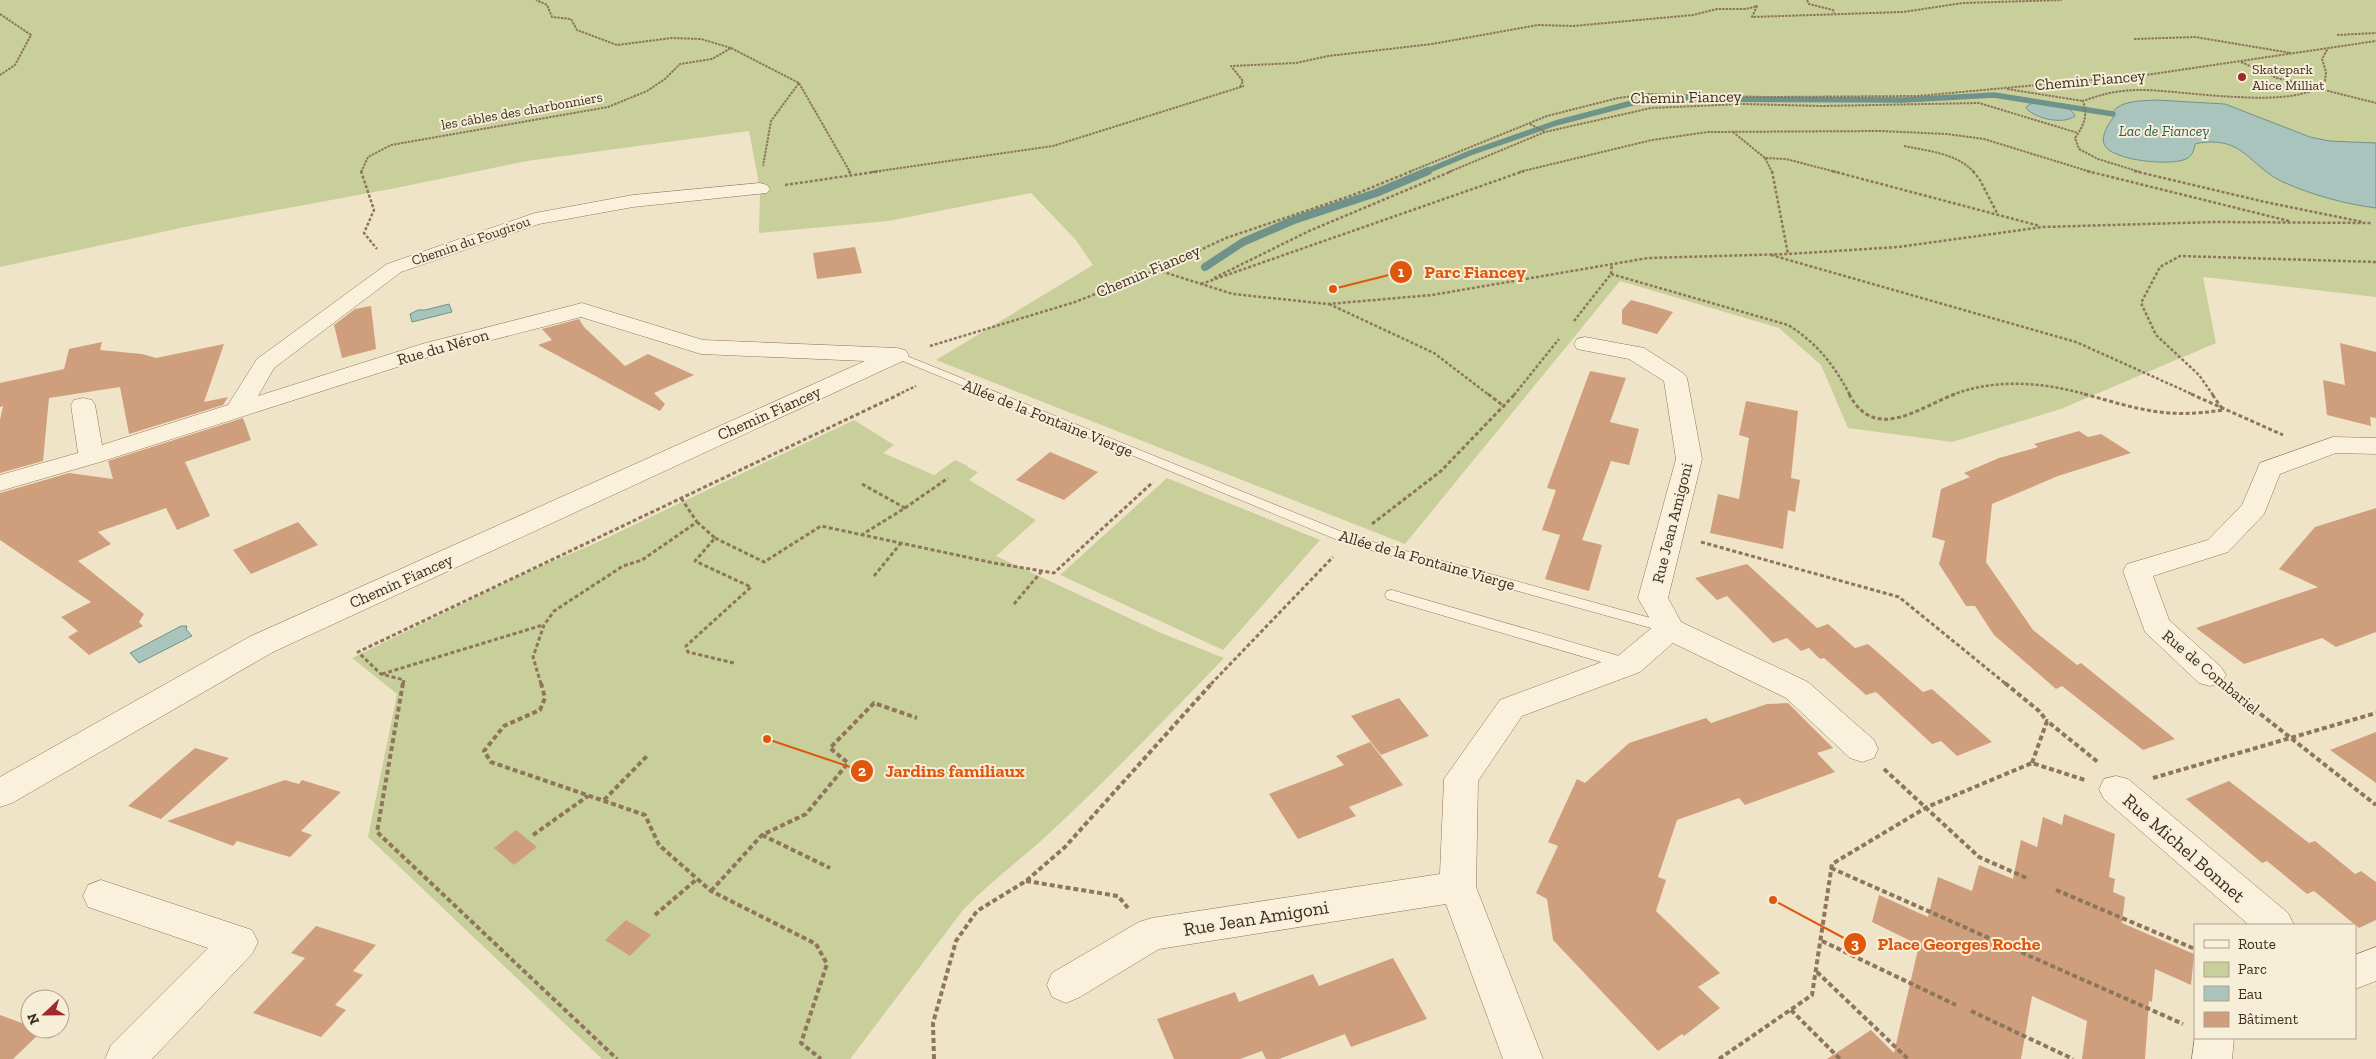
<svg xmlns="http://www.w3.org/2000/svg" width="2376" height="1059" font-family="'Zilla Slab',serif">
	<rect width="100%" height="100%" fill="#f0e4c8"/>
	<!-- green -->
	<g fill="#c9cf9b">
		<path d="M0 0H2376V297L2203 277 2216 343 2061 409 1952 442 1848 428 1821 365 1779 328 1620 281 1405 544 936 360 1093 265 1075 239 1031 193 888 221 759 233 760 189 749 131 527 161 391 189 190 226 0 267Z"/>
		<path d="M854 420 894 445 883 453 934 475 955 460 968 466 967 467 978 472 969 480 1036 520 996 556 1161 633 1224 658C1169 715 1115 772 1057 826 1027 855 992 880 963 910L850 1059H602L368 837 397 694 352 658 530 571 598 542Z"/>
		<path d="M1167 478 1320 540 1223 650 1060 575Z"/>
	</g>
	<!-- water -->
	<g fill="#a9c4bc" stroke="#6f938a">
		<path d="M2156 100 2225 104 2310 137 2329 141 2376 143V208C2345 204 2312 195 2283 182 2249 166 2244 136 2199 143L2195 144C2194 150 2193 154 2188 158 2175 167 2110 161 2104 144 2101 134 2109 124 2114 116L2112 113C2120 100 2143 101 2156 100Z"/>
		<path d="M2033 103C2045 102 2070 103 2075 116 2063 125 2036 119 2026 108L2027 106Z"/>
		<path d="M449 304 452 312 412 322 410 314 418 310H425Z"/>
		<path d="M181 626H187L186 629 192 636 139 663 130 653Z"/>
	</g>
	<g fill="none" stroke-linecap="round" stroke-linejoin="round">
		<!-- stream-far1 -->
		<path stroke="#6f938a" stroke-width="5.5" d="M1425 172 1470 153 1556 123 1632 103 1684 99 1904 100 1994 95 2113 114"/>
		<!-- stream -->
		<path stroke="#6f938a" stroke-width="8" d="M1205 267 1243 242 1294 220 1376 193 1428 171"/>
	</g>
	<!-- building -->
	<g fill="#cf9f7d">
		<path d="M855 247 862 273 817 279 813 253Z"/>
		<path d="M1631 300 1650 305 1673 312 1657 334 1622 324V310Z"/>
		<path d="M371 306 376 349 342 358 334 325 355 309Z"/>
		<path d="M579 319 584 327 625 366 648 354 694 375 654 393 665 404 660 411 538 345 552 340 542 329Z"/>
		<path d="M102 342 100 350 142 354 156 358 224 344 204 402 228 397 223 405 129 434 120 387 49 398 43 461 0 473V420L3 406 0 407V383L64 369 69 349Z"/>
		<path d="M2340 343 2376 352V418L2370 417 2371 426 2327 415 2323 380 2345 385Z"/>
		<path d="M1590 371 1626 378 1610 422 1639 429 1629 465 1611 461 1582 540 1602 545 1589 591 1545 579 1560 535 1542 530 1556 490 1547 488Z"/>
		<path d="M1746 401 1798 411 1791 478 1800 480 1795 512 1788 510 1783 549 1710 533 1718 494 1739 499 1749 438 1739 435Z"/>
		<path d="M243 418 251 440 185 462 210 516 177 530 166 508 98 532 111 544 78 561 144 614 139 622 143 626 89 655 68 637 78 631 61 617 91 602 0 540V493L69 473 113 479 108 461Z"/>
		<path d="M2079 431 2088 437 2101 434 2131 453 2058 476 1992 504 1986 562 2033 630 2077 665 2081 663 2175 739 2143 750 2062 686 2056 689 1994 635 1975 606H1966L1939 564 1945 541 1932 537 1941 489 1970 477 1964 473 1999 458 2038 447 2034 444Z"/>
		<path d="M1050 452 1098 472 1064 500 1016 480Z"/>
		<path d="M2376 508V632L2336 647 2322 638 2244 664 2196 628 2318 587 2279 569 2315 527Z"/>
		<path d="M298 522 318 545 251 574 233 550Z"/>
		<path d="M1747 564 1817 628 1828 624 1855 648 1868 644 1923 692 1932 689 1992 742 1957 756 1941 741 1932 744 1876 692 1866 695 1824 658 1820 659 1809 648 1801 651 1787 638 1773 643 1727 596 1717 600 1695 578Z"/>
		<path d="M1399 698 1429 736 1381 755 1351 716Z"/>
		<path d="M1788 703 1833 748 1817 753 1835 772 1745 805 1739 798 1677 820 1658 877 1666 880 1656 911 1720 973 1698 987 1720 1008 1684 1036 1682 1034 1658 1051 1553 940 1547 899 1536 893 1558 846 1548 842 1577 779 1585 783 1629 743 1706 718 1711 723 1767 704Z"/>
		<path d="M2376 732V783L2330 750Z"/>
		<path d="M1370 742 1403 785 1349 807 1356 816 1298 839 1269 794 1344 765 1336 756Z"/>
		<path d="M195 748 229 758 161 819 128 806Z"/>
		<path d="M285 780 299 784 302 780 341 792 301 831 312 835 290 857 237 841 233 846 167 821Z"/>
		<path d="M2229 781 2309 843 2315 841 2355 874 2361 871 2376 882V920L2359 928 2314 891 2307 894 2267 861 2262 863 2186 799Z"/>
		<path d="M2064 814 2115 834 2109 877 2115 879 2113 892 2125 897 2122 923 2194 954 2191 985 2155 969 2152 1002 2149 1001 2145 1059H2082L2087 1021 2032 996 2021 1059H1827L1871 1030 1894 1053 1919 945 1872 922 1879 895 1928 917 1938 877 1972 891 1979 865 2013 879 2021 840 2037 847 2043 817 2062 825Z"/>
		<path d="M516 830 537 847 514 865 494 848Z"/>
		<path d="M626 920 651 935 630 956 605 940Z"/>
		<path d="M316 926 376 945 353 971 363 975 335 1005 346 1010 321 1037 253 1013 305 958 291 953Z"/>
		<path d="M1393 958 1427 1019 1351 1047 1345 1034 1279 1059H1266L1262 1051 1240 1059H1174L1157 1019 1235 992 1239 1002 1313 974 1319 986Z"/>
		<path d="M0 1015 30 1026V1029L42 1031 13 1059H0Z"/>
	</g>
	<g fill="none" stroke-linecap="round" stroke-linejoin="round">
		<!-- lane casing -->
		<g stroke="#8d765c" stroke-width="1">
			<g id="lane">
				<path d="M897 352 1355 537 1669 623 1674 624 1676 628 1674 632 1669 633 1345 543 893 357 891 355Z"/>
				<path d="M1392 590 1633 660 1636 664 1633 668 1628 670 1387 599 1385 595 1387 591Z"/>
			</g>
		</g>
		<!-- street casing -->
		<g stroke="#8d765c" stroke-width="1">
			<g id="street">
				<path d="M760 183 767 185 770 189 767 193 633 207 539 224 401 272 274 368 258 396 422 344 582 303 703 340 897 348 905 350 909 355 905 360 273 652 12 803 0 807V777L251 636 865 361 701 354 581 317 438 354 100 462 0 491V475L78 453 71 405 74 400 83 398 92 400 95 405 102 445 228 405 257 359 387 264 535 213 633 195Z"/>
				<path d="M1585 337 1644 348 1683 373 1687 378 1702 459 1668 598 1681 622 1808 682 1874 740 1878 749 1874 758 1862 762 1850 758 1786 698 1673 643 1640 672 1522 716 1478 781 1476 887 1543 1059H1503L1446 904 1159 949 1080 997 1066 1003 1052 997 1047 985 1052 973 1139 922 1152 918 1440 874 1444 779 1500 700 1618 656 1654 626 1638 598 1676 459 1664 381 1629 359 1577 349 1574 344 1577 339Z"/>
				<path d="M2333 437 2376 438V454L2336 453 2280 474 2264 514 2228 552 2153 576 2169 620 2221 667 2226 675 2221 683 2210 686 2199 683 2145 632 2123 571 2127 564 2208 540 2242 505 2260 463Z"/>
				<path d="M2116 776 2128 779 2288 913 2294 925H2249L2104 799 2099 789 2104 779Z"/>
				<path d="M101 880 252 930 258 942 252 954 152 1059H105L111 1045 208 948 88 907 83 896 88 885Z"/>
				<path d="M2376 947V981L2355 989V955Z"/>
				<path d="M2195 1036 2234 1038 2232 1059H2192Z"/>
			</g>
		</g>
		<!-- path-far3 -->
		<g stroke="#8d765c" stroke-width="2" stroke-dasharray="2.5 1" stroke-linecap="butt">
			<path d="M1807 0 1809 4 1833 10 1834 13"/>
			<path d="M0 14 31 35 15 65 0 75"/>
			<path d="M2337 35 2376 33"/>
			<path d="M2134 39 2195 37 2291 53"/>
			<path d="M731 48 799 83 771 121 763 166"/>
			<path d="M2241 62 2277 78 2376 103"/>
			<path d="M799 83 850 172"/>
			<path d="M1240 87 1243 81 1231 66 1296 63 1328 56 1432 44 1538 25 1573 26 1693 15 1717 9H1746L1757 6 1752 17 1903 12 1963 3 2062 0"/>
			<path d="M2007 89 2083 101"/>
			<path d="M1530 124 1545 132"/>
			<path d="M1733 132 1765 158 1786 159 1836 172"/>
			<path d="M1904 146C1928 151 1956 153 1974 172"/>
			<path d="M1765 158 1772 172"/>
			<path d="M361 172 368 157 391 145 608 107 647 91 665 79 680 64 712 59 731 48 701 39 672 38 617 45 577 30 571 19 552 17 547 5 536 0"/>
			<path d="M872 172 1053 146 1244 86"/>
			<path d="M1409 172 1547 116 1618 98 1649 94 1766 97 1918 96 2146 75 2376 41"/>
			<path d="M1449 172 1545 132 1651 108 1743 104 1822 106 1979 103 2078 133"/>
			<path d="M1519 172 1652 140 1708 132 1880 131 1947 134 1984 139 2091 172"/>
			<path d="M2140 172 2098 159 2079 149 2075 138C2084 125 2088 116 2083 101 2102 94 2119 90 2139 90 2178 89 2302 113 2325 81L2326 72 2322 59 2328 48"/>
		</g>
		<!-- path-far2 -->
		<g stroke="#8d765c" stroke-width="2.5" stroke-dasharray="3 2" stroke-linecap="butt">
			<path d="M361 171 374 210 364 233 377 249"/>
			<path d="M849 171 851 175"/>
			<path d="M1772 171 1788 254"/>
			<path d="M1832 171 2040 226"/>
			<path d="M1973 171 1980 180 1997 213"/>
			<path d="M2087 171 2289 221"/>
			<path d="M2134 171 2265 202 2363 222"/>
			<path d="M785 185 881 171"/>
			<path d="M1771 255 2076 342 2194 395"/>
			<path d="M1157 270 1233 294 1328 304 1432 295 1648 258 1788 254 1898 247 2043 227 2214 222 2371 223"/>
			<path d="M1611 274 1612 264"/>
			<path d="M1214 278 1309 231 1452 171"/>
			<path d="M1201 284 1524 171"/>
			<path d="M1329 304 1434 353 1489 395"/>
			<path d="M1574 321 1611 274 1788 325C1817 343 1834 365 1850 395"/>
			<path d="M930 346 1075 302 1157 270 1226 238 1353 195 1412 171"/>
			<path d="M897 395 916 386"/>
			<path d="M1514 395 1559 339"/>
			<path d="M1952 395C1996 378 2043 382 2088 395"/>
			<path d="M2213 395 2199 375 2156 335 2141 303 2160 267 2180 256 2376 262"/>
		</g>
		<!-- path-far1 -->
		<g stroke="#8d765c" stroke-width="3" stroke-dasharray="4 2.5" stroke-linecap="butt">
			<path d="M1488 394 1505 407"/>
			<path d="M1849 394C1875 443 1918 408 1955 394"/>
			<path d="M2084 394C2139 409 2165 419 2223 410L2212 394"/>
			<path d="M2191 394 2283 435"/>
			<path d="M862 484 905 508 863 534"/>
			<path d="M905 508 948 478"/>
			<path d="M697 522 715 538 695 561 751 587 686 646 688 652 734 663"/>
			<path d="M1372 524 1441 471 1515 394"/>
			<path d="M715 538 764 562 821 526 994 563 1054 573 1153 482"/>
			<path d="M1701 542 1899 597 2006 684"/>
			<path d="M874 576 901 543"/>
			<path d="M1014 604 1041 572"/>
			<path d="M382 674 543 625"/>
			<path d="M403 684 404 680 381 674 358 652 900 394"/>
			<path d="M541 684 533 657 544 625 554 611 623 566 642 560 697 522 681 498"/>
			<path d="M1211 684 1333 557"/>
		</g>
		<!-- path -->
		<g stroke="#8d765c" stroke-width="4" stroke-dasharray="5 3" stroke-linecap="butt">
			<path d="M403 683 377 832 617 1059"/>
			<path d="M541 683 545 698 540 710 504 726 484 751 491 762 645 815 659 845 711 891 816 944 827 964 801 1043 821 1059"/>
			<path d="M2005 683 2039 711 2047 721"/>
			<path d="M2235 694 2376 805"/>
			<path d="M2032 763 2047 721 2099 763"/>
			<path d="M1884 769 1979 857 2029 879"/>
			<path d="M2153 778 2376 713"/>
			<path d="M604 800 648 755"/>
			<path d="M533 835 588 796"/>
			<path d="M762 835 830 868"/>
			<path d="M1831 868 2183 1024"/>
			<path d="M1026 881 1118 896 1128 908"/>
			<path d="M2056 890 2195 949"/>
			<path d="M711 891 762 835 806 814 848 763 830 748 874 703 917 718"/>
			<path d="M655 915 697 879"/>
			<path d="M1822 941 1956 1005"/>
			<path d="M1817 972 1908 1059"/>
			<path d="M1791 1010 1840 1059"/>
			<path d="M1971 1011 2073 1059"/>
			<path d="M934 1059 933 1023 956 941 977 911 1026 881 1065 847 1212 683"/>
			<path d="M1719 1059 1812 995 1832 864 1927 807 2032 763 2085 780"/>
		</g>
		<!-- lane -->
		<use href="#lane" fill="#faf1dc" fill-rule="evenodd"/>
		<!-- street -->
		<use href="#street" fill="#faf1dc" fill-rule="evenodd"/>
	</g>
	<!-- markers -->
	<circle fill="#9e2a2b" stroke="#f7eed8" stroke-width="2" cx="2242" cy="77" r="5"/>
	<g text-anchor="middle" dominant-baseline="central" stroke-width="4" stroke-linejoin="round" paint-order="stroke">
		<!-- far-poi labels -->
		<g font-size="14" fill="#3d2e20" stroke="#f7eed8" text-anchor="start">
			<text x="2252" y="69">Skatepark<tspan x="2252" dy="16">Alice Milliat</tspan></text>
		</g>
		<!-- far-street labels -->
		<g font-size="14" fill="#3d2e20" stroke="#f7eed8">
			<text transform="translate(522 111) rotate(-10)">les câbles des charbonniers</text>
			<text transform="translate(471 241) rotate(-19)">Chemin du Fougirou</text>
		</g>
		<!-- far-water labels -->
		<g font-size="15" font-style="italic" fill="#2f5d5a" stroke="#f7eed8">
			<text x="2164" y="131">Lac de Fiancey</text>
		</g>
		<!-- street labels -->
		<g font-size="16" fill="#3d2e20" stroke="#f7eed8">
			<text transform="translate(2090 80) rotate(-5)">Chemin Fiancey</text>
			<text transform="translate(1686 97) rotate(-1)">Chemin Fiancey</text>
			<text transform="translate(1148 271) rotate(-23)">Chemin Fiancey</text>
			<text transform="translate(443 347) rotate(-16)">Rue du Néron</text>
			<text transform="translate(769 413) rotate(-24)">Chemin Fiancey</text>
			<text transform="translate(1048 418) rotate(22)">Allée de la Fontaine Vierge</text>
			<text transform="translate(1672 523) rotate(-76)">Rue Jean Amigoni</text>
			<text transform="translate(1427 560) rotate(16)">Allée de la Fontaine Vierge</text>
			<text transform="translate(401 581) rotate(-24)">Chemin Fiancey</text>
			<text transform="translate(2211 672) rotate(40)">Rue de Combariel</text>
		</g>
		<!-- near-street labels -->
		<g font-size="19" fill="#3d2e20" stroke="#f7eed8">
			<text transform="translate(2184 848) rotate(41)">Rue Michel Bonnet</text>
			<text transform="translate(1256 918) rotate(-9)">Rue Jean Amigoni</text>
		</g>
	</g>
	<!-- callouts -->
	<path fill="none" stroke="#df570d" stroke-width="2" d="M1333 289L1401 272M767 739L862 771M1773 900L1855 944"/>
	<g fill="#df570d" stroke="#f7eed8" stroke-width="2">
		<circle cx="1333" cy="289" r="5"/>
		<circle cx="767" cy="739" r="5"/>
		<circle cx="1773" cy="900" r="5"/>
		<circle cx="1401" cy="272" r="12"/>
		<circle cx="862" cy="771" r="12"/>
		<circle cx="1855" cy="944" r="12"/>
	</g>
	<g font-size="15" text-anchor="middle" font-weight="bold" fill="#fff">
		<text x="1401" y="277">1</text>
		<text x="862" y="776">2</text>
		<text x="1855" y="949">3</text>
	</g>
	<g font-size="18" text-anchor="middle" font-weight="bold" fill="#df570d" stroke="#f7eed8" stroke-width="4" stroke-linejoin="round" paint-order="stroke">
		<text x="1475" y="278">Parc Fiancey</text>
		<text x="955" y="777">Jardins familiaux</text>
		<text x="1959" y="950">Place Georges Roche</text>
	</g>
	<!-- legend -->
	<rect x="2194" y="924" width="162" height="115" fill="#f7eed8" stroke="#ada18e"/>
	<rect x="2204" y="940" width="25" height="8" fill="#faf1dc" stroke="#ada18e"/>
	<text x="2238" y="949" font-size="15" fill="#3d2e20">Route</text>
	<rect x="2204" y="962" width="25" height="15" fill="#c9cf9b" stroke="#ada18e"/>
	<text x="2238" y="974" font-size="15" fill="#3d2e20">Parc</text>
	<rect x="2204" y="986" width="25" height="15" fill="#a9c4bc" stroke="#ada18e"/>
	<text x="2238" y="999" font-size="15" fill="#3d2e20">Eau</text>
	<rect x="2204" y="1012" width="25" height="15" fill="#cf9f7d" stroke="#ada18e"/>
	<text x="2238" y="1024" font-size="15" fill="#3d2e20">Bâtiment</text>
	<!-- north arrow -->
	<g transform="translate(45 1014) rotate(248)"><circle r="24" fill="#f7eed8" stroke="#ada18e"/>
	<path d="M0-4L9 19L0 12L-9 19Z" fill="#9e2a2b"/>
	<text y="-8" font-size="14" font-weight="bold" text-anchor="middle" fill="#3d2e20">N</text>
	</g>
</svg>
